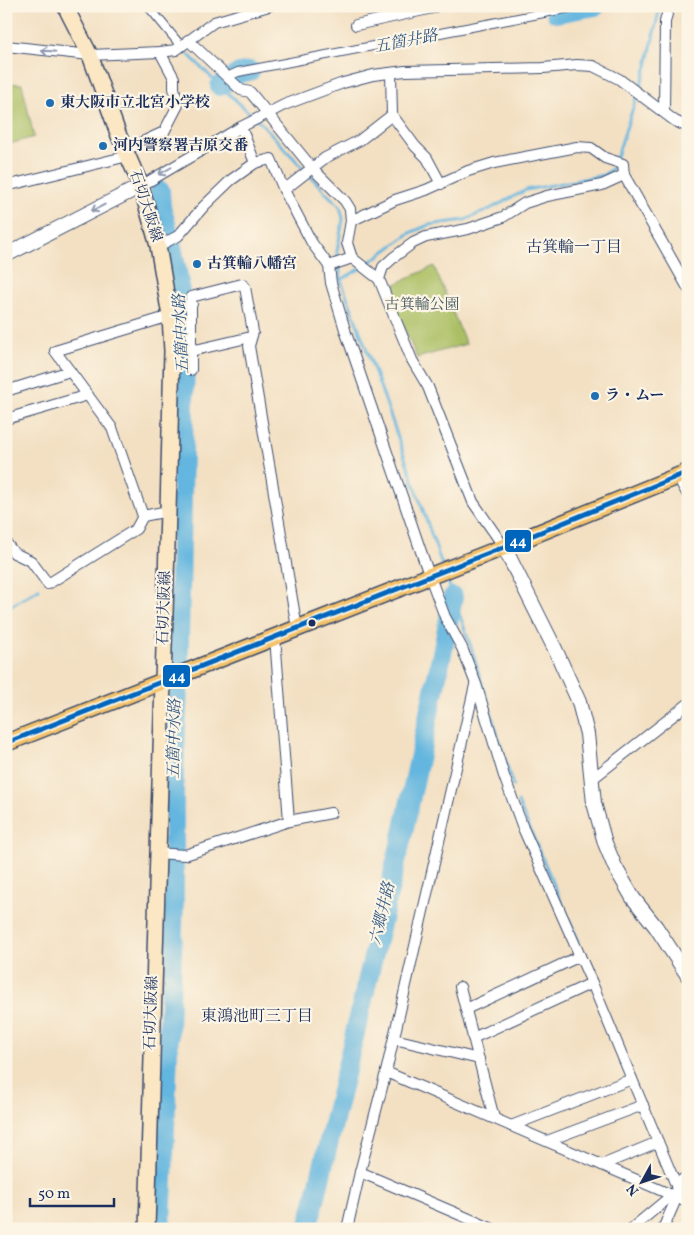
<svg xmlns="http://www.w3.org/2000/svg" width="694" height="1235" font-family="Vollkorn,'Noto Serif JP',serif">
	<rect width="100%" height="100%" fill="#fcf5e5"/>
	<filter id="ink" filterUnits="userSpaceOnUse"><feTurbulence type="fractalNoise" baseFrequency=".02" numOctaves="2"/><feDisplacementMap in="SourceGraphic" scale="10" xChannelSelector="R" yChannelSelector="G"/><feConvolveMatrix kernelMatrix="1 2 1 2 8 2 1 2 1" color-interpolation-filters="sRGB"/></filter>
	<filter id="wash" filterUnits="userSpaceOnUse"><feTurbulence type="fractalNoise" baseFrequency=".0096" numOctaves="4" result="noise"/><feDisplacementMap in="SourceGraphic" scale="20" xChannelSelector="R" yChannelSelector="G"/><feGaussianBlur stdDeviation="1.12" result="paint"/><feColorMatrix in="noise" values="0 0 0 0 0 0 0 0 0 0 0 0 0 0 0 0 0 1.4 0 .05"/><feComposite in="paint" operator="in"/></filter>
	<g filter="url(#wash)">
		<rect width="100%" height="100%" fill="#f3e0c3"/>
		<!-- green -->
		<g fill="#aabf64" stroke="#627761">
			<path d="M6 83 22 84 34 137 6 145Z"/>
			<path d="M434 266 466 344 417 358 387 288Z"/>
		</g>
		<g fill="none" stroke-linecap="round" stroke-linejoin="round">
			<!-- stream -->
			<g stroke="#64b6df" stroke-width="3">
				<path d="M182 48 220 86 263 125 328 195 340 206 343 219 337 251 341 280 385 400 442 565"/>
				<path d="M366 265 410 233 429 225 465 220 490 209 526 190 604 175 613 168 647 66 660 6"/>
				<path d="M341 280 361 268"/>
				<path d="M446 576 471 647 513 786"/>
				<path d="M6 609 39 589"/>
				<path d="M518 802 578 940"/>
				<path d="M675 1170 684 1192 681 1198"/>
			</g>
			<!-- river -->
			<g stroke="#64b6df" stroke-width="20">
				<path d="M556 13 596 6"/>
				<path d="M220 86 239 73 250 71"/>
				<path d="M160 191 161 206 171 242 179 281 185 356 178 688 174 773V902L161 1229"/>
				<path d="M308 1229 405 824 443 649 453 597"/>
			</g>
		</g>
	</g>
	<g filter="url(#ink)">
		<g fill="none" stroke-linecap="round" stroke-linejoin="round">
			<!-- pedestrian casing -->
			<g stroke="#3b4a6d" stroke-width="10">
				<g id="pedestrian">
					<path d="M148 6 181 46"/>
					<path d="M227 77 238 72 580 6"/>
				</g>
			</g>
			<!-- minor casing -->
			<g stroke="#3b4a6d" stroke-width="12">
				<g id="minor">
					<path d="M356 25 433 8V6"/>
					<path d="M188 40 241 90 250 92 313 169 345 201 350 209 351 221 347 243 352 258 379 279 412 360 428 387 473 502 504 547"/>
					<path d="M6 46 90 55 160 52 176 50 214 22 269 6"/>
					<path d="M391 73 392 115 415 146 427 158 441 184"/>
					<path d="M664 112 665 22 669 6"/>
					<path d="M241 127 255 163"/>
					<path d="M125 150 164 132 178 105 174 88V78L160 52"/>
					<path d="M6 186 128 156"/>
					<path d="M141 186 241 127 284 105 343 83 373 75 405 71 543 68 577 65 593 66 619 79 675 121 688 127"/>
					<path d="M284 190 325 158 360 140 392 115"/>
					<path d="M351 221 395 200 426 190 468 171 494 163 577 147 591 148 605 158 623 164 624 175"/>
					<path d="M158 246 178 236 204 206 231 180 255 163 271 159 284 190 312 243 329 266 331 283 346 333 427 569 445 617 462 648 476 684 504 776 523 828 592 983 676 1185 677 1197 663 1229"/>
					<path d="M329 266 352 258"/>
					<path d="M379 279 383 267 394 257 413 243 426 237 468 229 503 217 525 203 547 196 602 185 624 175 688 288"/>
					<path d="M169 308 192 304"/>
					<path d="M191 351 251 337"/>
					<path d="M191 370V297L242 284 245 287 253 332 249 346 297 628"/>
					<path d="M6 391 70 371"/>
					<path d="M6 419 88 395"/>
					<path d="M677 476 688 495"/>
					<path d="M168 511 143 516 112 428 55 351 170 316"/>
					<path d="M6 543 14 553 31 561 48 584 136 529 143 516"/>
					<path d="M275 637 289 821"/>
					<path d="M592 779 688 704"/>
					<path d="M157 853 185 855 289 821 331 813"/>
					<path d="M460 987 494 1118"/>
					<path d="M466 1009 580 956"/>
					<path d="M473 1038 592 983"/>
					<path d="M394 1039 479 1059"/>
					<path d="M386 1072 688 1202"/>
					<path d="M511 1126 632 1079"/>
					<path d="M547 1141 643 1105"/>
					<path d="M602 1165 658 1142"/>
					<path d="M360 1172 493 1229"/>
					<path d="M676 1185 688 1175"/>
					<path d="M347 1229 360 1172 386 1072 475 685"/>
					<path d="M631 1229 672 1195"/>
				</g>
			</g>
			<!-- tertiary casing -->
			<g stroke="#3b4a6d" stroke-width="16">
				<g id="tertiary">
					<path d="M6 255 141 186"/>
					<path d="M504 547 555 649 579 702 587 734 594 803 605 843 615 867 633 898 656 927 688 976"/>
				</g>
			</g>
			<!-- secondary casing -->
			<g stroke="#3b4a6d" stroke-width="18">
				<path id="secondary" d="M65 6 90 55 119 136 141 186 158 246 170 316 172 351 168 511 147 1229"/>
			</g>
			<!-- primary casing -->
			<g stroke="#3b4a6d" stroke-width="19">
				<path id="primary" d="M6 743 504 547 688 472"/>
			</g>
			<!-- pedestrian -->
			<use href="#pedestrian" stroke="#fff" stroke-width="8"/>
			<!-- minor -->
			<use href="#minor" stroke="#fff" stroke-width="10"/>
			<!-- tertiary -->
			<use href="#tertiary" stroke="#fff" stroke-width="14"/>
			<!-- secondary -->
			<use href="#secondary" stroke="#fbe7c3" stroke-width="15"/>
			<!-- primary -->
			<use href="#primary" stroke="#f4c26a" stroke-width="16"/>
			<!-- bus-1 casing -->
			<g stroke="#fcf5e5" stroke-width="9">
				<path id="bus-1" d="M6 743 504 547 688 472"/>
			</g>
			<!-- bus-1 -->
			<use href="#bus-1" stroke="#0065bd" stroke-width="5"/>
		</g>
		<!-- one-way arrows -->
		<defs><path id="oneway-shaft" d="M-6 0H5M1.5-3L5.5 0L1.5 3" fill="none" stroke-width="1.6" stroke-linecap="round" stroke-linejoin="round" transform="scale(1.25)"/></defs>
		<g stroke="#8d97ae">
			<use href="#oneway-shaft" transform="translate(48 51) rotate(-174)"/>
			<use href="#oneway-shaft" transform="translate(165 171) rotate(150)"/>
			<use href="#oneway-shaft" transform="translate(98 208) rotate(153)"/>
		</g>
	</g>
	<!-- markers -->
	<g fill="#1f6fb2" stroke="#fcf5e5" stroke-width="2">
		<circle cx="50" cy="103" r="5"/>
		<circle cx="103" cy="146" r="5"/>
		<circle cx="197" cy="264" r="5"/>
		<circle cx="595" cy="396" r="5"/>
	</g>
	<circle fill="#1b2f5e" stroke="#fcf5e5" stroke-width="2" cx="312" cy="623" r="4.5"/>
	<g text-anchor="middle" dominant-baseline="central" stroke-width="4.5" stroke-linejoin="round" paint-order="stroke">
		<!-- poi labels -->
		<g font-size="15" font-weight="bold" fill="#1b2f5e" stroke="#fcf5e5" text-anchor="start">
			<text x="60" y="103">東大阪市立北宮小学校</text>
			<text x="113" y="146">河内警察署吉原交番</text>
			<text x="207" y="264">古箕輪八幡宮</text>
			<text x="605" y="396">ラ・ムー</text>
		</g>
		<!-- street labels -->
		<g font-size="15" fill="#1b2f5e" stroke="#fcf5e5">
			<text transform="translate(145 206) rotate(72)">石切大阪線</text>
			<text transform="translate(165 608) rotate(-88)">石切大阪線</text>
			<text transform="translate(152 1013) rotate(-88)">石切大阪線</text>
		</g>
		<!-- park labels -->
		<g font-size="15" fill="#465a60" stroke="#fcf5e5">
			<text x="422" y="305">古箕輪公園</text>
		</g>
		<!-- water labels -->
		<g font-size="16" font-style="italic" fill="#315885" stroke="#fcf5e5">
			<text transform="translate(406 42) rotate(-11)">五箇井路</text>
			<text transform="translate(182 334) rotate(-93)">五箇中水路</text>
			<text transform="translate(175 739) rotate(-89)">五箇中水路</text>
			<text transform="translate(383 914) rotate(-77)">六郷井路</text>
		</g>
		<!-- neighbourhood labels -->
		<g font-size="16" fill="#1b2f5e" stroke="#fcf5e5">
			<text x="574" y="248">古箕輪一丁目</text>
			<text x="257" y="1017">東鴻池町三丁目</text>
		</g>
	</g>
	<g stroke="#fcf5e5" stroke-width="2">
		<rect x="504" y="529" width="28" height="24" rx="5" fill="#0065bd"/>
		<rect x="162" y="664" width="29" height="24" rx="5" fill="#0065bd"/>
	</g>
	<g font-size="14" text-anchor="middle" font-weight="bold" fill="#fff">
		<text x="518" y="546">44</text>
		<text x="177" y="681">44</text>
	</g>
	<!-- margin -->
	<rect width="694" height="1235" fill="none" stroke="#fcf5e5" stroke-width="25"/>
	<!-- north arrow -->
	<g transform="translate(642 1182) rotate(230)" stroke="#fcf5e5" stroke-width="4" paint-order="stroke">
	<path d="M0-4L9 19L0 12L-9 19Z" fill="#1b2f5e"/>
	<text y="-8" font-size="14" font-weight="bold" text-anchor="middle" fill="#1b2f5e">N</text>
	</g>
	<!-- scale -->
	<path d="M30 1198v8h84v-8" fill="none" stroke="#1b2f5e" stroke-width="2.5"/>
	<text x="38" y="1198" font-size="15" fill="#1b2f5e" stroke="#fcf5e5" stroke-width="4" paint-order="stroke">50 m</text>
</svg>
